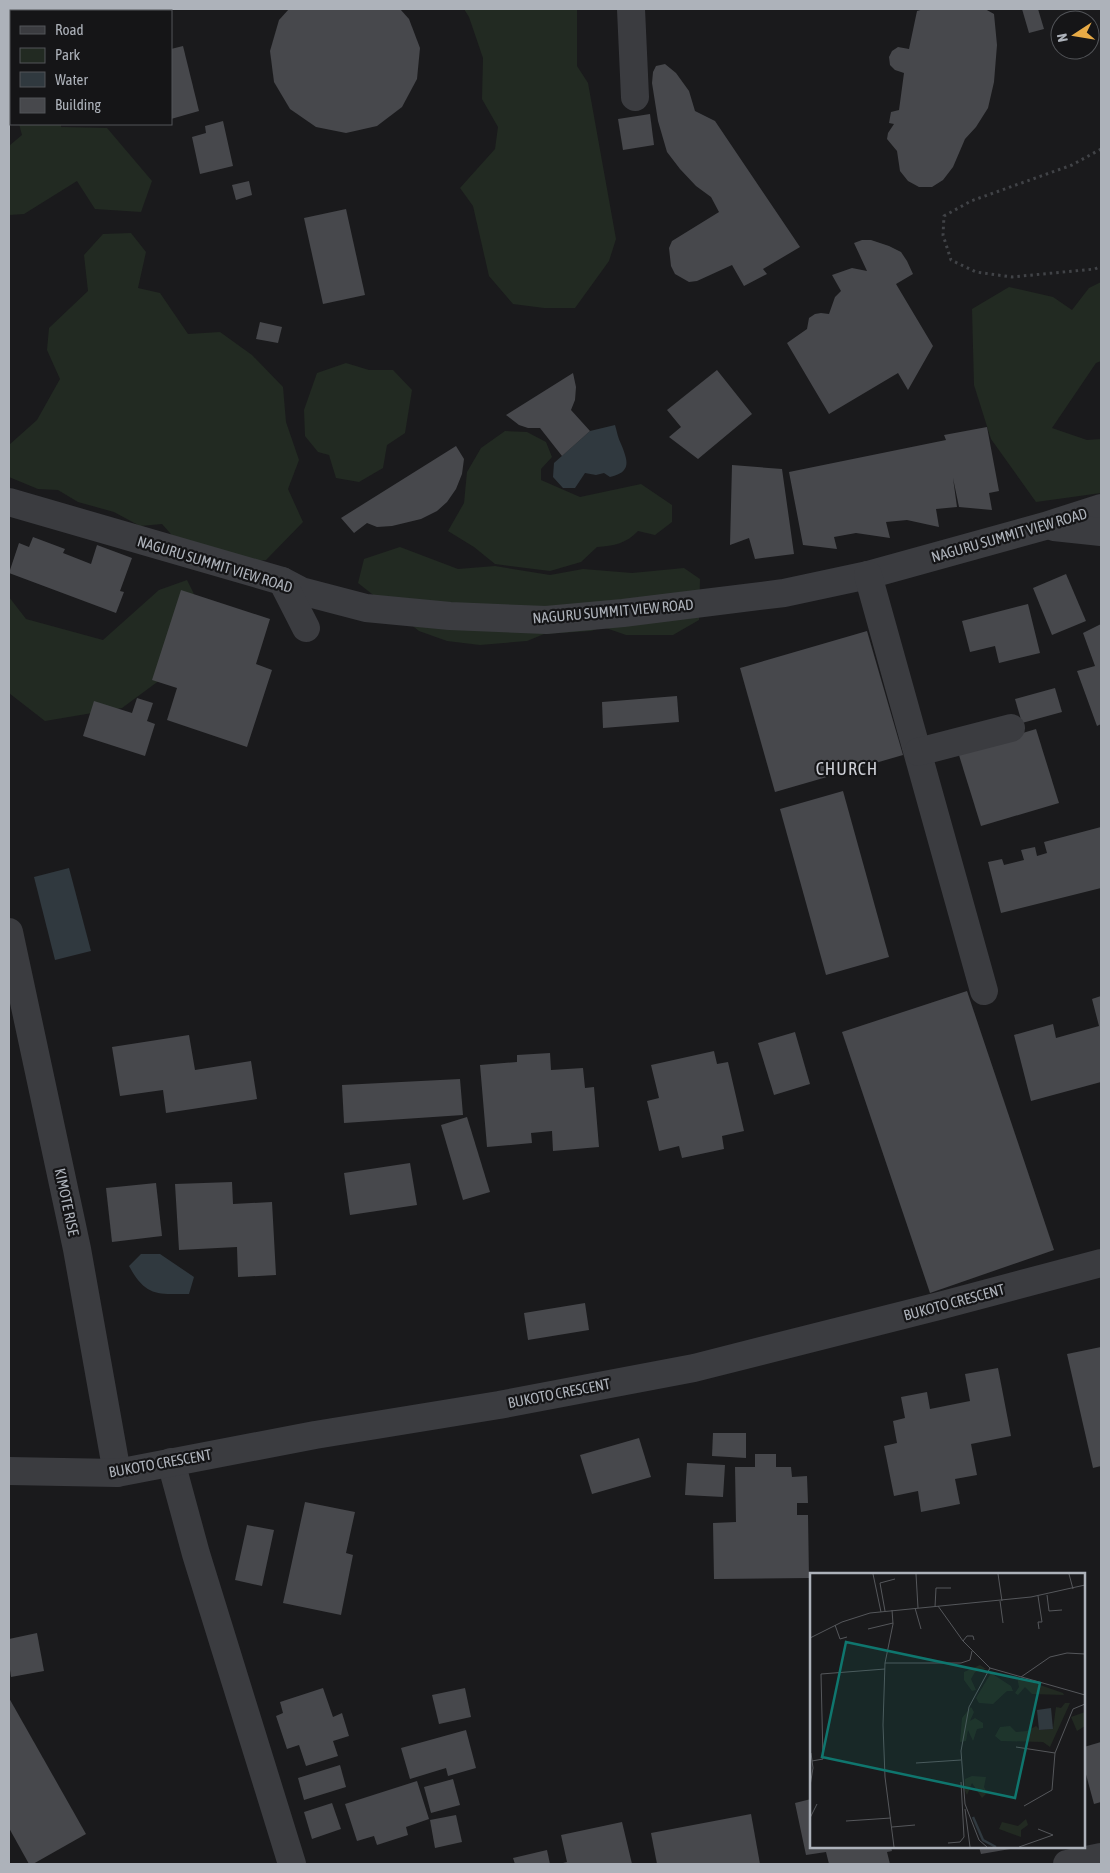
<svg xmlns="http://www.w3.org/2000/svg" width="1110" height="1873" font-family="'Asap Condensed',sans-serif">
	<rect width="100%" height="100%" fill="#1a1a1c"/>
	<!-- green -->
	<g fill="#222a22">
		<path d="M464 9H577V66L588 83 616 239 609 261 575 308H544L513 304 489 276 473 206 460 188 495 149 498 127 482 99 483 58 469 17Z"/>
		<path d="M19 124H61V127L107 128 152 181 141 212 95 209 77 181 24 214 9 215V146L22 135Z"/>
		<path d="M131 233 146 252 138 288 160 293 188 334 220 332 252 355 283 387 286 422 299 460 288 489 303 522 266 560 202 569 162 524 140 526 114 512 78 502 58 490 38 489 9 477V445L37 420 60 379 47 350 49 328 88 291 84 255 103 234Z"/>
		<path d="M1101 282V361L1096 363 1052 428 1087 440 1101 439V493L1036 502 991 439 974 385 972 309 1009 287 1053 297 1072 310 1089 288Z"/>
		<path d="M346 363 369 370H393L412 390 405 433 387 445 383 468 359 482 336 478 329 455 318 452 305 436 304 410 317 373Z"/>
		<path d="M505 431 527 432 546 442 552 457 541 469V480L580 497 641 484 672 505V522L655 535 638 531C627 543 614 546 597 547L581 562 550 571 495 564 474 547 448 531 464 503 467 472 481 448Z"/>
		<path d="M400 547 458 569 495 566 550 575 583 569 632 573 684 568 700 579 699 620 673 635H626L603 627 591 631 544 634 527 641 480 645 447 641 419 631 358 583 364 559Z"/>
		<path d="M187 580 204 614 187 660 122 708 45 721 9 693V597L26 619 103 640 159 590Z"/>
	</g>
	<!-- water -->
	<g fill="#30393f">
		<path d="M615 425C617 432 618 438 621 444 628 461 632 472 610 477L604 473 596 475 585 473 575 488H563L553 477 554 463 590 431Z"/>
		<path d="M69 868 91 951 55 960 34 877Z"/>
		<path d="M141 1254H160L194 1277 189 1294C157 1294 146 1297 129 1266Z"/>
	</g>
	<!-- building -->
	<g fill="#47484c">
		<path d="M289 9H400L409 19 420 48 417 79 402 107 377 126 346 133 316 127 290 109 274 82 270 51 279 20Z"/>
		<path d="M924 9H985L994 14 997 45 994 82 988 108 976 127 965 139 953 167 943 180 932 187H919L908 181 900 171 897 151 887 139 888 133 894 124 889 123 891 112 899 110 904 73 895 70 890 65 889 57 892 51 898 47 909 49 917 11Z"/>
		<path d="M1022 9H1038L1044 29 1029 33Z"/>
		<path d="M183 46 199 111 171 119V49Z"/>
		<path d="M665 64 676 73 689 91 695 111 715 121 800 247 763 269 767 274 744 286 732 265 697 281 689 282 675 274 671 266 669 248 672 241 719 212 711 197 696 186 680 169 667 152 658 121 652 83 653 72 656 66Z"/>
		<path d="M650 114 654 145 623 150 618 119Z"/>
		<path d="M223 121 233 166 200 174 192 137 206 133 205 126Z"/>
		<path d="M249 181 252 195 236 200 232 185Z"/>
		<path d="M346 209 365 295 323 304 304 218Z"/>
		<path d="M862 240H871L889 246 901 252 907 261 913 274 896 284 933 346 908 390 898 373 829 414 787 343 807 329 809 318 815 314 821 313 829 314 835 297 841 291 832 275 852 268 867 271 854 243Z"/>
		<path d="M260 322 282 327 278 343 256 339Z"/>
		<path d="M717 370 752 414 698 459 669 437 681 427 667 410Z"/>
		<path d="M573 373 576 387 575 400 571 410 590 431 562 456 540 428H528L519 425 506 415Z"/>
		<path d="M987 427 999 491 989 493 992 510 959 507 953 478 957 507 936 509 939 527 907 520 886 522 890 538 856 533 834 537 837 549 803 545 789 472 946 440 944 435Z"/>
		<path d="M456 446 464 459 462 474 456 489 447 502 437 511 421 519 392 526 377 527 367 523 354 533 341 518Z"/>
		<path d="M732 465 782 469 794 554 755 559 749 538 730 545Z"/>
		<path d="M33 537 65 549 63 553 91 564 97 545 132 558 120 591 124 592 116 613 9 573 19 543 29 547Z"/>
		<path d="M1066 574 1086 621 1052 635 1033 588Z"/>
		<path d="M181 590 270 619 256 664 272 670 247 747 167 720 177 688 152 680Z"/>
		<path d="M1028 604 1040 653 999 663 995 646 970 652 962 621Z"/>
		<path d="M1101 624V724L1097 726 1077 671 1095 666 1083 633Z"/>
		<path d="M867 631 903 755 775 792 740 668Z"/>
		<path d="M1055 688 1062 712 1022 723 1015 699Z"/>
		<path d="M677 696 679 722 603 728 602 702Z"/>
		<path d="M137 698 153 703 147 721 155 724 145 756 83 736 94 701 132 713Z"/>
		<path d="M1036 729 1059 803 981 826 958 752Z"/>
		<path d="M843 791 889 957 826 975 780 809Z"/>
		<path d="M1101 827V888L1001 913 988 862 1002 859 1004 865 1024 860 1021 850 1035 847 1037 856 1047 853 1044 842Z"/>
		<path d="M967 991 1054 1250 930 1293 842 1032Z"/>
		<path d="M1101 996V1082L1031 1101 1014 1035 1053 1024 1056 1038 1099 1026 1092 999Z"/>
		<path d="M795 1032 810 1084 774 1095 758 1043Z"/>
		<path d="M189 1035 195 1070 251 1061 257 1099 166 1113 163 1090 120 1096 112 1047Z"/>
		<path d="M714 1051 717 1064 728 1062 744 1131 722 1136 724 1149 682 1158 679 1146 659 1151 647 1101 659 1098 651 1065Z"/>
		<path d="M550 1053 551 1070 583 1068 585 1088 594 1087 599 1147 553 1151 552 1131 531 1133 532 1143 487 1147 480 1065 517 1062V1055Z"/>
		<path d="M460 1079 463 1115 344 1123 342 1085Z"/>
		<path d="M467 1117 490 1192 463 1200 441 1125Z"/>
		<path d="M410 1163 417 1205 350 1215 344 1173Z"/>
		<path d="M232 1182 233 1204 272 1202 276 1275 238 1277 237 1247 179 1250 175 1184Z"/>
		<path d="M156 1183 162 1236 112 1242 106 1188Z"/>
		<path d="M585 1303 589 1330 528 1340 524 1313Z"/>
		<path d="M1101 1347V1466L1093 1468 1067 1354Z"/>
		<path d="M998 1368 1011 1436 971 1444 977 1475 955 1479 960 1504 921 1512 918 1491 894 1496 884 1446 897 1443 893 1421 905 1418 901 1397 927 1392 930 1409 970 1401 965 1374Z"/>
		<path d="M713 1433H746V1458L712 1456Z"/>
		<path d="M639 1438 651 1477 592 1494 580 1455Z"/>
		<path d="M755 1454H776V1467H791L792 1477 807 1476 808 1503H797V1515H808L809 1578 714 1579 713 1523 736 1522 735 1467H755Z"/>
		<path d="M687 1463 725 1465 723 1497 685 1495Z"/>
		<path d="M305 1502 355 1512 346 1553 353 1555 341 1615 283 1603Z"/>
		<path d="M247 1525 274 1530 262 1586 235 1580Z"/>
		<path d="M37 1633 44 1671 11 1677 9 1663V1639Z"/>
		<path d="M323 1688 333 1717 342 1713 349 1736 333 1741 338 1756 306 1766 299 1745 287 1749 276 1716 283 1713 280 1702Z"/>
		<path d="M465 1688 471 1717 439 1724 432 1695Z"/>
		<path d="M9 1698 86 1834 33 1864H29L9 1828Z"/>
		<path d="M466 1730 476 1768 448 1776 446 1768 410 1779 401 1748Z"/>
		<path d="M1101 1742V1802L1094 1804 1084 1767V1747Z"/>
		<path d="M340 1765 346 1787 304 1800 298 1778Z"/>
		<path d="M453 1779 460 1805 431 1813 424 1787Z"/>
		<path d="M417 1781 429 1819 406 1827 408 1835 377 1845 374 1836 357 1841 345 1804Z"/>
		<path d="M811 1799V1847H891L892 1851 887 1852 890 1864H829L826 1852 806 1855 795 1803Z"/>
		<path d="M332 1803 341 1829 312 1839 304 1812Z"/>
		<path d="M751 1814 760 1864H657L651 1833Z"/>
		<path d="M456 1815 462 1842 435 1848 430 1820Z"/>
		<path d="M622 1822 632 1864H559L567 1862 561 1835Z"/>
		<path d="M979 1847H1016V1848L981 1854Z"/>
		<path d="M547 1850 550 1864H515L513 1858Z"/>
	</g>
	<g fill="none" stroke-linecap="round" stroke-linejoin="round">
		<!-- path -->
		<path stroke="#414347" stroke-width="3" stroke-dasharray="2.5 4" stroke-linecap="butt" d="M1101 149 1072 165 971 201 944 216 943 235 951 260 976 272 1012 277 1095 269 1101 266"/>
		<!-- minor -->
		<g stroke="#3b3c40" stroke-width="28">
			<path d="M631 9 635 97"/>
			<path d="M9 502 282 581 301 591 366 608 450 616 546 620 623 613 784 593 868 575 1045 526 1101 508"/>
			<path d="M1054 527 1101 532"/>
			<path d="M868 575 984 991"/>
			<path d="M282 581 306 628"/>
			<path d="M918 752 1011 728"/>
			<path d="M9 932 77 1249 117 1473"/>
			<path d="M171 1462 196 1554 292 1864"/>
			<path d="M9 1471 117 1473 315 1435 499 1405 694 1368 939 1306 1101 1263"/>
			<path d="M1067 1864 1101 1857"/>
		</g>
	</g>
	<g text-anchor="middle" dominant-baseline="central" stroke-width="4.5" stroke-linejoin="round" paint-order="stroke">
		<!-- street labels -->
		<g font-size="15" fill="#adb2ba" stroke="#151517">
			<text transform="translate(1009 535) rotate(-16)">NAGURU SUMMIT VIEW ROAD</text>
			<text transform="translate(215 564) rotate(17)">NAGURU SUMMIT VIEW ROAD</text>
			<text transform="translate(613 611) rotate(-5)">NAGURU SUMMIT VIEW ROAD</text>
			<text transform="translate(67 1202) rotate(78)">KIMOTE RISE</text>
			<text transform="translate(954 1302) rotate(-15)">BUKOTO CRESCENT</text>
			<text transform="translate(559 1393) rotate(-11)">BUKOTO CRESCENT</text>
			<text transform="translate(160 1463) rotate(-10)">BUKOTO CRESCENT</text>
		</g>
		<!-- quarter labels -->
		<g font-size="18" letter-spacing="1" fill="#ced0d7" stroke="#151517">
			<text x="847" y="768">CHURCH</text>
		</g>
	</g>
	<!-- overview -->
	<g transform="translate(810 1573)">
		<rect width="275" height="275" fill="#1a1a1c"/>
		<path d="M170 92 176 96 165 99 161 106 166 117 162 118 154 107V99ZM181 100 201 113 203 118H197L183 131 169 130 166 125ZM207 104 253 120 254 122 222 121 215 114 208 122 205 120 209 114ZM255 130H260L240 174 233 169 191 168 185 163 190 154 200 153 206 159 217 158 226 153 230 157 243 156 246 134 251 135ZM161 134 164 139 160 148 165 145 173 150V155L167 156 163 168 158 157 156 168 150 169 152 145ZM275 139V153L267 158 261 144ZM162 203 176 204 174 214 177 220 172 225 162 210 157 222 154 216 155 206ZM216 246 218 252 211 257V264L189 256 192 249 208 253Z" fill="#222a22"/>
		<path d="M241 135 243 156 229 157 227 137Z" fill="#30393f"/>
		<path fill="none" stroke="#30393f" stroke-width="2.5" d="M163 244 173 267 186 274"/>
		<path fill="none" stroke="#55575b" stroke-width="1" d="M63 1 71 39M106 1 108 35M188 1 192 28M259 1 263 16M237 22 239 38 252 37M228 23 232 49H228L229 56M190 28 193 50M128 33 153 68 180 95 275 122M125 34 126 15H141M105 35 111 56M82 37 83 51 75 90 73 152 75 204 84 274M75 38 70 10 85 6M25 52 30 66 37 64M58 56 83 50M0 65 32 49 60 40 221 24 275 12M153 68 157 63H163L164 67M75 90H151L160 87 162 78M211 104 240 84 257 80 275 81M206 174 245 180M2 188 13 186 11 101 75 96M106 190 151 187M0 213 3 195 1 180M214 233 242 217 245 180 263 136 275 131M155 236 160 274M0 245 7 231M36 248 81 245M82 254 105 252M138 270 150 269 154 264 151 209M177 274 169 267 155 231 151 178 159 134 180 95M209 274 243 262 228 256"/>
		<path fill="#0f766e" fill-opacity="0.15" stroke="#0f766e" stroke-width="2.5" d="M36 69 230 110 205 225 12 184Z"/>
		<rect width="275" height="275" fill="none" stroke="#adb2ba" stroke-width="2.5"/>
	</g>
	<!-- border -->
	<rect width="1110" height="1873" fill="none" stroke="#adb2ba" stroke-width="20"/>
	<!-- legend -->
	<rect x="10" y="10" width="162" height="115" fill="#151517" stroke="#525458"/>
	<rect x="20" y="26" width="25" height="8" fill="#3b3c40" stroke="#525458"/>
	<text x="55" y="35" font-size="15" fill="#adb2ba">Road</text>
	<rect x="20" y="48" width="25" height="15" fill="#222a22" stroke="#525458"/>
	<text x="55" y="60" font-size="15" fill="#adb2ba">Park</text>
	<rect x="20" y="72" width="25" height="15" fill="#30393f" stroke="#525458"/>
	<text x="55" y="85" font-size="15" fill="#adb2ba">Water</text>
	<rect x="20" y="98" width="25" height="15" fill="#47484c" stroke="#525458"/>
	<text x="55" y="110" font-size="15" fill="#adb2ba">Building</text>
	<!-- north arrow -->
	<g transform="translate(1075 35) rotate(258)"><circle r="24" fill="#151517" stroke="#525458"/>
	<path d="M0-4L9 19L0 12L-9 19Z" fill="#e7aa46"/>
	<text y="-8" font-size="14" font-weight="bold" text-anchor="middle" fill="#adb2ba">N</text>
	</g>
</svg>
